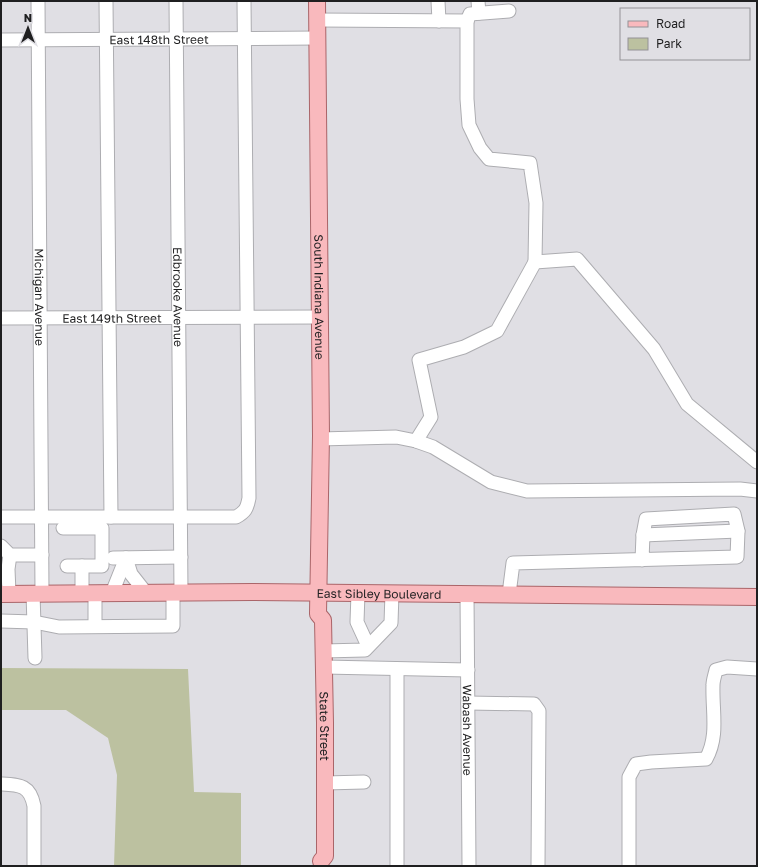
<svg xmlns="http://www.w3.org/2000/svg" width="758" height="867" font-family="'Golos Text',sans-serif">
	<rect width="100%" height="100%" fill="#e0dfe4"/>
	<!-- green -->
	<path fill="#bcc1a0" d="M1 668 188 669 194 792 241 793V866H114L117 775 108 738 66 710H1Z"/>
	<g fill="none" stroke-linecap="round" stroke-linejoin="round">
		<!-- minor casing -->
		<g stroke="#adadb1" stroke-width="15">
			<g id="minor">
				<path id="s1" d="M38 1 42 593"/>
				<path d="M106 1 111 517"/>
				<path id="s2" d="M176 1 181 592"/>
				<path d="M438 1 439 21"/>
				<path d="M478 1 479 13"/>
				<path d="M318 20 467 21V99L469 125 480 148 489 159 530 163 536 203 535 262"/>
				<path d="M467 21 470 14 509 11"/>
				<path id="s3" d="M1 40 318 38"/>
				<path id="s4" d="M1 318 320 317"/>
				<path d="M320 439 396 437 416 441 433 447 491 482 527 491 740 489 757 491"/>
				<path d="M416 441 431 417 419 360 464 347 497 331 535 262 577 259 654 349 687 404 757 462"/>
				<path d="M1 517H236C245 512 247 509 249 498L244 1"/>
				<path d="M63 528H102V566H82V593"/>
				<path d="M643 535 738 531"/>
				<path d="M1 546 10 555H42"/>
				<path d="M113 558 181 557"/>
				<path d="M126 558 131 574 146 593"/>
				<path d="M67 566H82"/>
				<path d="M9 593 8 569 10 555"/>
				<path d="M33 593 35 658"/>
				<path d="M95 593V626"/>
				<path d="M112 593 126 558"/>
				<path d="M358 593 357 622 368 646"/>
				<path id="s5" d="M467 594 469 866"/>
				<path d="M509 594 513 563 737 557 738 531 734 514 646 519 643 535 642 560"/>
				<path d="M1 621 34 622 59 627 173 626V593"/>
				<path d="M323 651 365 650 391 623 392 593"/>
				<path d="M324 667 468 670"/>
				<path d="M397 669V866"/>
				<path d="M468 703 534 704 539 711 538 866"/>
				<path d="M325 783 364 782"/>
				<path d="M1 784C20 785 30 785 34 806V866"/>
				<path d="M629 866V777L636 764 651 762 706 759C719 736 712 711 713 685 713 680 715 675 716 670L727 667 757 669"/>
			</g>
		</g>
		<!-- major casing -->
		<g stroke="#aa6569" stroke-width="18">
			<g id="major">
				<path id="s6" d="M317 1 321 436 318 614 323 620 325 723V856L321 861"/>
				<path id="s7" d="M1 594 252 592 757 597"/>
			</g>
		</g>
		<!-- minor -->
		<use href="#minor" stroke="#fff" stroke-width="13"/>
		<!-- major -->
		<use href="#major" stroke="#f9b9bd" stroke-width="16"/>
	</g>
	<g text-anchor="middle" dominant-baseline="central" stroke-width="4" stroke-linejoin="round" paint-order="stroke">
		<!-- street labels -->
		<g font-size="12" fill="#1f1f20" stroke="#e0dfe4">
			<text stroke="none"><textPath href="#s3" startOffset="158">East 148th Street</textPath></text>
			<text stroke="none"><textPath href="#s1" startOffset="296">Michigan Avenue</textPath></text>
			<text stroke="none"><textPath href="#s2" startOffset="296">Edbrooke Avenue</textPath></text>
			<text stroke="none"><textPath href="#s6" startOffset="296">South Indiana Avenue</textPath></text>
			<text stroke="none"><textPath href="#s4" startOffset="111">East 149th Street</textPath></text>
			<text stroke="none"><textPath href="#s7" startOffset="378">East Sibley Boulevard</textPath></text>
			<text stroke="none"><textPath href="#s6" startOffset="727">State Street</textPath></text>
			<text stroke="none"><textPath href="#s5" startOffset="136">Wabash Avenue</textPath></text>
		</g>
	</g>
	<!-- border -->
	<rect width="758" height="867" fill="none" stroke="#1f1f20" stroke-width="4"/>
	<!-- legend -->
	<rect x="620" y="8" width="130" height="52" fill="#e0dfe4" stroke="#939296"/>
	<rect x="628" y="21" width="20" height="6" fill="#f9b9bd" stroke="#939296"/>
	<text x="656" y="28" font-size="12" fill="#1f1f20">Road</text>
	<rect x="628" y="38" width="20" height="12" fill="#bcc1a0" stroke="#939296"/>
	<text x="656" y="48" font-size="12" fill="#1f1f20">Park</text>
	<!-- north arrow -->
	<g transform="translate(28 28)" stroke="#e0dfe4" stroke-width="3" paint-order="stroke">
	<path d="M0-3L7 15L0 10L-7 15Z" fill="#1f1f20"/>
	<text y="-6" font-size="11" font-weight="bold" text-anchor="middle" fill="#1f1f20">N</text>
	</g>
</svg>
